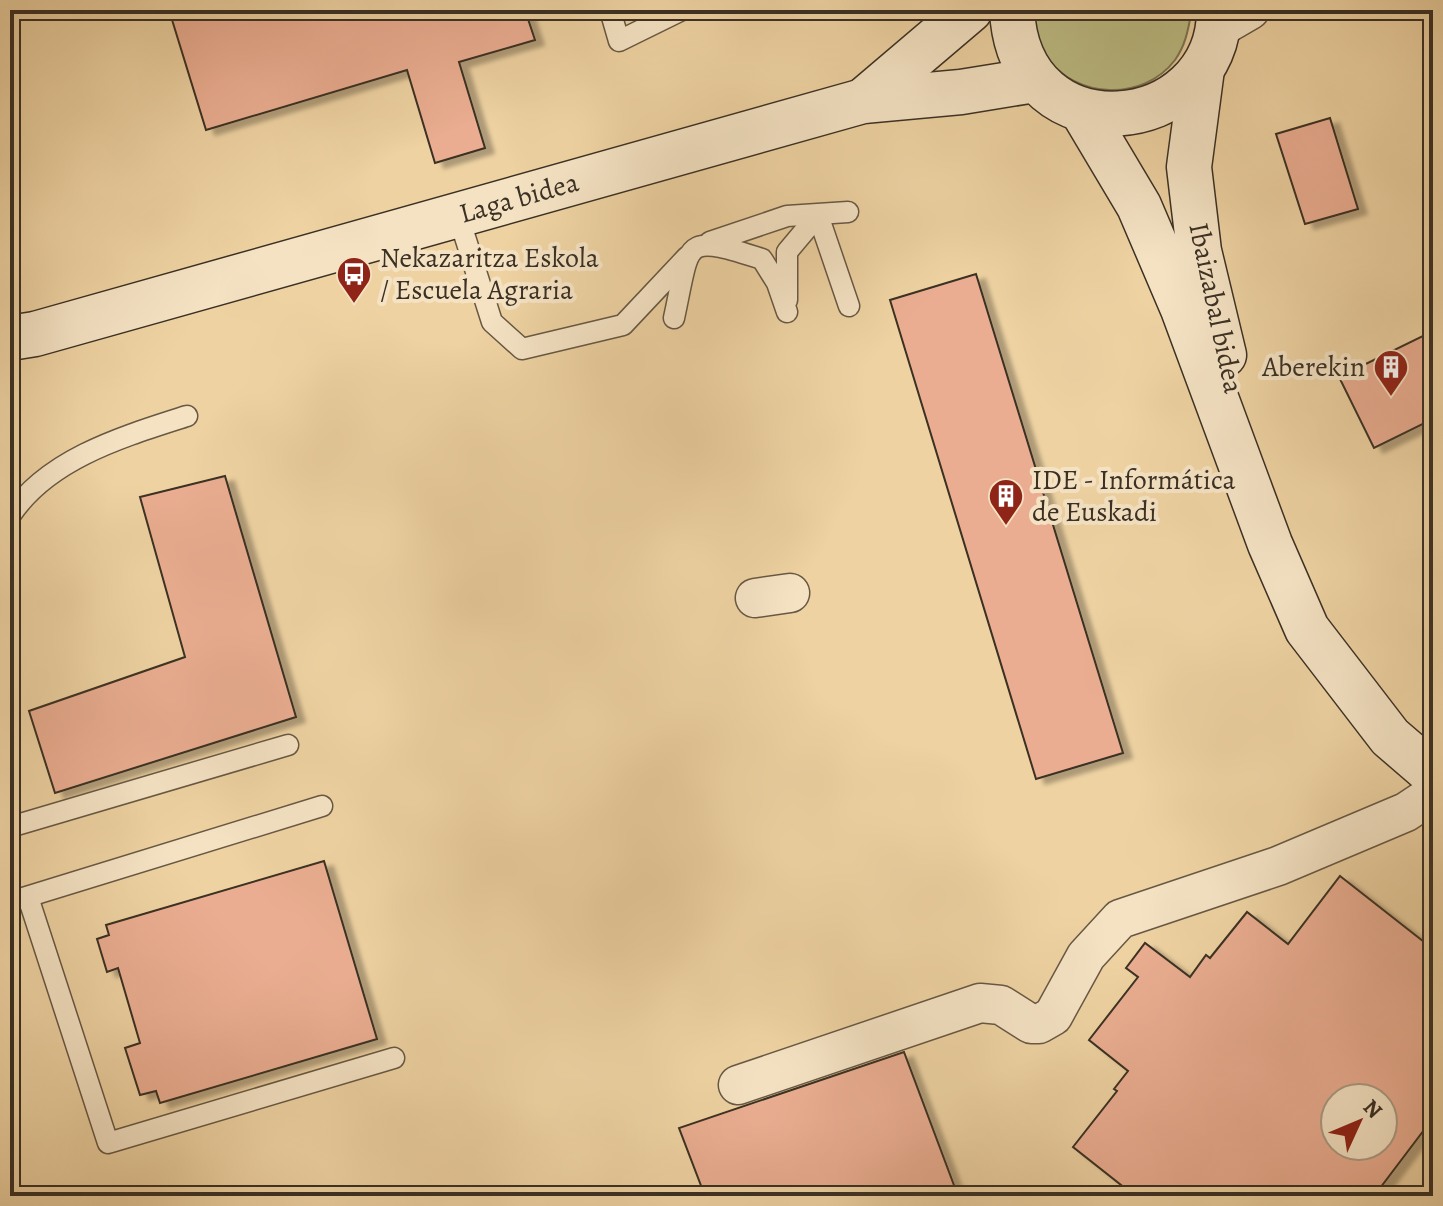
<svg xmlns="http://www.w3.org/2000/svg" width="1443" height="1206" font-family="Alegreya,serif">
	<defs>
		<filter id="shadow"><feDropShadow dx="9" dy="5" stdDeviation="2" flood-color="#0004"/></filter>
	</defs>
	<rect width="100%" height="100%" fill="#eed2a2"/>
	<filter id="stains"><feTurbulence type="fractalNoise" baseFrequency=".0025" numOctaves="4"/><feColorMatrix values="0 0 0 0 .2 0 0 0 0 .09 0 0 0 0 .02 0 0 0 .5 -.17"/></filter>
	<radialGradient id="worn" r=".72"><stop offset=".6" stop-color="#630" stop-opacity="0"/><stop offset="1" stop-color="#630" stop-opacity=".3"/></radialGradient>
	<!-- green -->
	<path fill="#bcbb82" stroke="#7b7653" stroke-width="2" d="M1032 10H1191V14C1188 31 1185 46 1175 60 1143 102 1076 99 1046 57 1038 45 1036 24 1032 10Z"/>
	<!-- building -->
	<g fill="#eaad91" stroke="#3a3024" stroke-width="2" fill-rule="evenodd" filter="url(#shadow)">
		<path d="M169 10H525L535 40 459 62 485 148 435 163 407 70 206 130Z"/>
		<path d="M1330 118 1358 209 1305 224 1276 134Z"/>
		<path d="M976 274 1123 753 1036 779 890 300Z"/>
		<path d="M1433 331V419L1374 448 1339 377Z"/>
		<path d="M225 476 296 717 55 793 29 711 185 657 140 497Z"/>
		<path d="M324 861 377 1039 160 1103 156 1091 140 1095 125 1048 140 1043 118 968 107 972 97 939 109 935 106 925Z"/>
		<path d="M1340 876 1433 949V1118L1374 1196H1135L1073 1147 1117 1091 1114 1089 1128 1071 1089 1040 1138 977 1126 968 1145 943 1190 977 1206 955 1210 958 1247 912 1288 944ZM1335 1098H1383V1146H1335Z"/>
		<path d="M904 1052 958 1196H705L679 1128Z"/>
	</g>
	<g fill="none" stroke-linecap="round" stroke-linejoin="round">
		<!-- lane casing -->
		<g stroke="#675844" stroke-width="23">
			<g id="lane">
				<path d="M610 10 619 41 682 10"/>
				<path d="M458 215 492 322 522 349 623 325 687 257"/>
				<path d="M818 215 849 306"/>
				<path d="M710 242 787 216 848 212"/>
				<path d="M787 300V252L818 215"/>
				<path d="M674 318C691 240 681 233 762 259L777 283 787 312"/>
				<path d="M10 516C48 458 125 436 187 416"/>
				<path d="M10 827 288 745"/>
				<path d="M28 897 108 1143 394 1058"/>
				<path d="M10 902 322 806"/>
			</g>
		</g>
		<!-- street casing -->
		<g stroke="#675844" stroke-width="41">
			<g id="street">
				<path d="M1219 28 1250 10"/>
				<path d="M755 598 790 593"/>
				<path d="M738 1085 980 1003 1001 1005 1031 1024H1039L1053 1016 1086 956 1120 919 1278 866 1406 812 1433 794"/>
			</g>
		</g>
		<!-- secondary casing -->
		<g stroke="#3a3024" stroke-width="47">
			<g id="secondary">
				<path d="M1012 10C1019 159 1220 137 1219 10"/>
				<path d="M1202 69 1189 167 1199 251 1224 355"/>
				<path d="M863 101 970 10"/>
				<path d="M1083 112 1139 206 1183 309 1270 544 1307 629 1390 737 1433 774"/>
				<path id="s1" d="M10 338 35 334 863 101 961 92 1035 80"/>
			</g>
		</g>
		<!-- lane -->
		<use href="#lane" stroke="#f4e2c3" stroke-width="20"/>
		<!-- street -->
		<use href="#street" stroke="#f4e2c3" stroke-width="38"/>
		<!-- secondary -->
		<use href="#secondary" stroke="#f4e2c3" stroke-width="44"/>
	</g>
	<!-- icons -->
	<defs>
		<g id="bus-pin" transform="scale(1.8)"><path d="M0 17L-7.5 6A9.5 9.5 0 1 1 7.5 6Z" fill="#8f2418" stroke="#f4e2c3"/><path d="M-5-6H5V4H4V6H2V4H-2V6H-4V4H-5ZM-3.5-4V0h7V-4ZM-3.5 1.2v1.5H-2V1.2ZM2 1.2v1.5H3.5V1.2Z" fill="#fff"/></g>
		<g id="building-pin" transform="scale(1.8)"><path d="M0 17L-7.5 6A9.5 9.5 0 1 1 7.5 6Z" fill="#8f2418" stroke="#f4e2c3"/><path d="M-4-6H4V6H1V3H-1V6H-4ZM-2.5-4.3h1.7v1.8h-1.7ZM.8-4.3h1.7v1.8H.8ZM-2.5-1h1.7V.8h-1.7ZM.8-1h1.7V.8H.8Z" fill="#fff"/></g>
	</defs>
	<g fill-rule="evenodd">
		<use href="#bus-pin" x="354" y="274"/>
		<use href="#building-pin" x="1391" y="367"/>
		<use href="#building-pin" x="1006" y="496"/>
	</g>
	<g text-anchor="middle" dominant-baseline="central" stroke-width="8" stroke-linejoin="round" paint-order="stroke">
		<!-- street labels -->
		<g font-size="28" fill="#3a3024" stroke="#f4e2c3">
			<text stroke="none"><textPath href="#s1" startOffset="528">Laga bidea</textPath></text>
			<text transform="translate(1216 308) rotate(78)">Ibaizabal bidea</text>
		</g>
		<!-- poi labels -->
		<g font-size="28" fill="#3a3024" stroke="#f4e2c3" text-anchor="start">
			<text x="380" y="258">Nekazaritza Eskola<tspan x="380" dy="32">/ Escuela Agraria</tspan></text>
			<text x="1365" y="367" text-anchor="end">Aberekin</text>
			<text x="1032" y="480">IDE - Informática<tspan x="1032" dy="32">de Euskadi</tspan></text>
		</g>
	</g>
	<!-- margin -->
	<rect width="1443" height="1206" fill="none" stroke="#eed2a2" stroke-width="40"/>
	<rect x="12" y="12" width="1419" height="1182" fill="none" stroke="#3a3024" stroke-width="4"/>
	<rect x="20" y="20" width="1403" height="1166" fill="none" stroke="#3a3024" stroke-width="2"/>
	<!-- north arrow -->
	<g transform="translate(1359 1122) rotate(46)"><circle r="38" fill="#f4e2c3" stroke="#aa9b83" stroke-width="2"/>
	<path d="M0-6L14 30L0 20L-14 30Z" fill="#8f2418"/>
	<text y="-12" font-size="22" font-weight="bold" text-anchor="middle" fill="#3a3024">N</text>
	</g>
	<rect width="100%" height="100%" filter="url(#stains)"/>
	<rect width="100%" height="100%" fill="url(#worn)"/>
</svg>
